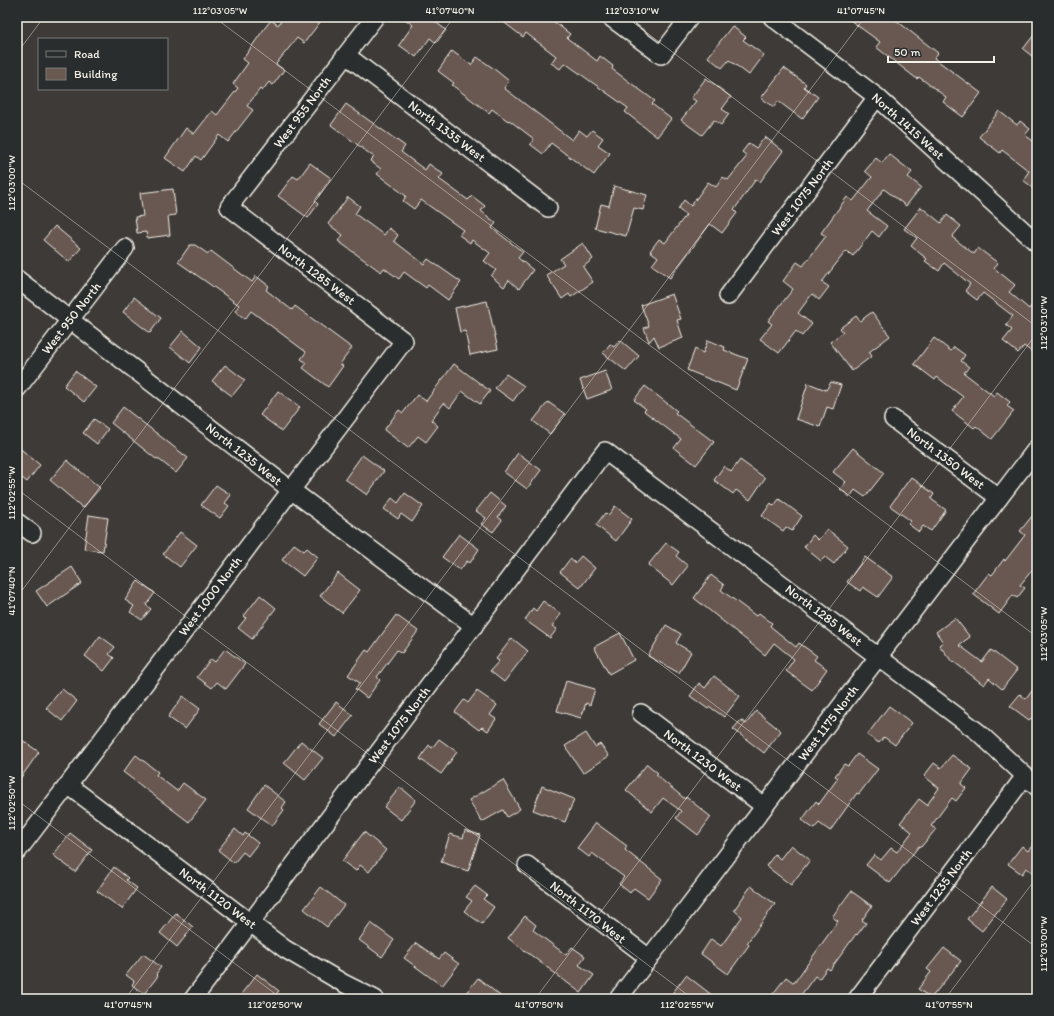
<svg xmlns="http://www.w3.org/2000/svg" width="1054" height="1016" font-family="Itim,sans-serif">
	<rect width="100%" height="100%" fill="#3d3a38"/>
	<filter id="ink" filterUnits="userSpaceOnUse"><feTurbulence type="fractalNoise" baseFrequency=".025" numOctaves="2"/><feDisplacementMap in="SourceGraphic" scale="8" xChannelSelector="R" yChannelSelector="G"/><feConvolveMatrix kernelMatrix="1 2 1 2 8 2 1 2 1" color-interpolation-filters="sRGB"/></filter>
	<g filter="url(#ink)">
		<!-- building -->
		<g fill="#695951" stroke="#f4f1e8">
			<path d="M284 17H324L304 43 297 38 276 64 284 70 273 85 269 82 262 91 260 89 247 106 253 110 228 142 219 135 201 160 196 156 185 172 165 158 186 128 194 134 212 111 217 115 238 88 233 84 248 63 243 59 264 29 271 20 278 25Z"/>
			<path d="M402 17H429L446 30 436 43 430 38 416 57 399 45 413 25Z"/>
			<path d="M497 17H548L570 34 567 38 597 61 600 56 613 66 612 69 655 101 652 104 671 119 657 137 625 112 628 108 565 63 560 69 551 63 556 56 526 33 523 37Z"/>
			<path d="M846 17H892L938 53 934 58 981 93 963 117 943 102 946 97 919 77 917 79 876 47 880 42Z"/>
			<path d="M732 26 746 37 743 40 764 55 749 75 729 60 722 68 708 57Z"/>
			<path d="M1037 31V60L1023 49Z"/>
			<path d="M452 51 471 65 477 57 493 68 509 81 504 88 572 140 579 130 587 136 592 130 603 138 598 145 610 153 594 175 551 143 543 154 530 144 534 139 509 120 508 121 492 109 489 113 452 85 454 83 438 71Z"/>
			<path d="M784 68 806 84 804 87 818 97 802 119 778 101 774 107 761 98Z"/>
			<path d="M706 78 731 97 722 109 729 114 721 125 714 120 702 135 681 120 696 101 691 98Z"/>
			<path d="M346 104 405 146 401 152 425 170 429 164 443 174 439 179 468 200 472 196 485 206 481 211 496 223 492 228 523 252 518 258 533 270 519 289 509 280 504 287 491 276 496 270 484 261 490 253 472 240 470 243 459 235 463 230 421 200 414 209 403 201 406 196 377 174 381 169 370 161 374 157 331 125Z"/>
			<path d="M999 111 1017 125 1020 121 1030 129 1025 135 1037 144V191L1023 180 1029 171 1002 150 1000 153 979 137Z"/>
			<path d="M765 137 783 151 760 182 756 179 734 210 737 213 722 233 710 224 670 278 652 265 658 257 650 251 659 239 665 243 686 215 678 209 684 200 691 206 708 182 716 187 723 177 728 180 747 156 742 152 749 143 756 148Z"/>
			<path d="M889 154 912 172 908 177 921 187 906 206 884 189 867 211 887 226 879 237 872 231 853 256 846 251 822 282 829 287 819 300 812 294 798 313 812 324 802 336 796 331 779 353 760 339 772 324 768 321 793 289 783 281 797 262 803 266 826 236 821 233 847 197 853 201 872 177 865 171 876 158 882 163Z"/>
			<path d="M310 163 331 178 315 201 318 204 308 218 278 196 293 176 298 179Z"/>
			<path d="M614 186 647 195 643 210 634 208 626 236 595 228 601 204 609 206Z"/>
			<path d="M173 189 176 215 168 216 170 235 147 238 146 232 137 233 135 217 143 216 140 193Z"/>
			<path d="M348 197 360 206 355 214 384 235 389 228 398 235 394 241 424 264 428 259 461 282 448 300 428 285 426 288 404 272 399 279 384 268 381 272 338 241 343 235 328 224Z"/>
			<path d="M921 207 941 223 947 215 961 226 952 237 974 254 978 248 998 263 994 268 1015 285 1009 292 1029 309 1037 298V356L1024 346 1018 353 1003 341 1012 330 1006 325 1013 316 983 293 977 300 965 291 970 284 944 263 939 271 925 261 927 259 911 246 917 238 904 229Z"/>
			<path d="M55 226 81 248 69 262 43 240Z"/>
			<path d="M583 243 593 259 583 267 593 282 571 297 569 294 562 299 546 275 564 264 560 259Z"/>
			<path d="M190 245H195L208 254 211 251 252 282 256 276 269 286 266 290 292 310 295 306 352 348 340 364 343 366 328 387 303 368 307 363 301 359 306 352 251 311 245 319 235 311 239 305 178 262Z"/>
			<path d="M672 294 681 319 677 320 683 338 659 347 654 336 649 342 644 328 649 326 641 305Z"/>
			<path d="M134 297 161 318 150 333 123 312Z"/>
			<path d="M487 301 498 349 470 355 465 331 460 332 455 308Z"/>
			<path d="M872 312 890 336 869 352 872 356 852 371 830 342 843 332 840 328 856 316 860 321Z"/>
			<path d="M183 331 202 347 190 363 170 347Z"/>
			<path d="M934 338 951 351 954 347 965 355 961 361 969 367 964 373 994 396 997 392 1010 402 1007 406 1014 411 992 439 976 426 974 428 952 411 963 397 937 377 935 380 914 364Z"/>
			<path d="M620 340 639 356 626 371 603 353 610 344 614 347Z"/>
			<path d="M708 340 725 347 724 350 748 359 736 390 687 370 695 349 703 353Z"/>
			<path d="M454 364 490 391 480 404 462 391 450 408 444 403 431 420 438 426 426 442 418 436 408 448 384 430 399 410 403 413 417 395 426 401Z"/>
			<path d="M225 365 245 380 232 396 212 381Z"/>
			<path d="M75 371 96 387 84 402 64 386Z"/>
			<path d="M605 371 612 390 587 399 580 380Z"/>
			<path d="M506 374 524 386 513 401 495 388Z"/>
			<path d="M831 382 841 385 833 409 827 407 820 427 796 419 808 383 826 390Z"/>
			<path d="M645 386 677 411 675 413 714 442 696 465 674 448 681 439 644 411 646 409 634 400Z"/>
			<path d="M278 391 300 407 282 431 260 415Z"/>
			<path d="M548 402 565 414 550 434 533 421Z"/>
			<path d="M123 407 188 458 176 473 157 458 156 459 111 423Z"/>
			<path d="M94 419 108 429 97 444 83 433Z"/>
			<path d="M17 446 40 465 27 482 17 474Z"/>
			<path d="M853 448 884 473 865 497 855 490 850 497 840 489 846 482 833 472Z"/>
			<path d="M518 453 541 470 527 489 504 472Z"/>
			<path d="M362 455 384 471 367 495 345 479Z"/>
			<path d="M67 460 100 488 83 508 50 480Z"/>
			<path d="M740 460 765 478 750 500 736 490 733 494 714 480 724 466 731 472Z"/>
			<path d="M911 477 934 494 931 499 946 510 931 531 923 526 919 532 908 524 911 521 890 506Z"/>
			<path d="M216 485 231 495 225 503 229 506 220 518 201 505Z"/>
			<path d="M405 493 423 506 412 522 401 514 398 519 384 509 392 498 398 503Z"/>
			<path d="M490 493 506 506 498 517 502 520 493 532 481 524 486 518 476 511Z"/>
			<path d="M779 499 802 516 792 531 786 527 783 531 762 516 771 503 774 506Z"/>
			<path d="M615 506 632 519 616 541 596 525 605 513 608 516Z"/>
			<path d="M1037 510V564L1020 585 1025 588 1017 598 1013 595 999 614 973 594 989 573 992 575 1004 559 1005 561 1025 535 1020 531Z"/>
			<path d="M89 515 108 518 103 551 84 549Z"/>
			<path d="M827 529 848 546 834 564 825 557 821 561 804 547 813 535 818 540Z"/>
			<path d="M180 532 197 545 180 567 163 554Z"/>
			<path d="M459 534 479 549 470 563 467 561 460 570 442 557Z"/>
			<path d="M666 543 679 552 676 556 688 566 673 585 648 565Z"/>
			<path d="M294 544 304 551 307 548 318 557 303 576 282 560Z"/>
			<path d="M581 556 595 568 580 588 560 572 570 559 575 563Z"/>
			<path d="M865 557 893 577 878 597 863 587 860 591 847 582Z"/>
			<path d="M72 567 82 583 47 607 36 591Z"/>
			<path d="M338 573 360 590 342 613 320 596Z"/>
			<path d="M711 575 724 585 721 590 756 616 759 613 772 623 770 626 796 647 799 643 817 656 814 660 827 669 812 690 786 671 794 659 774 643 765 655 694 598Z"/>
			<path d="M138 581 155 593 146 605 151 609 142 620 130 612 134 606 125 600Z"/>
			<path d="M260 595 276 608 252 639 238 628 246 618 244 616Z"/>
			<path d="M543 601 561 614 552 626 557 629 550 638 525 620 533 608 536 611Z"/>
			<path d="M396 615 418 631 402 653 397 650 377 677 380 680 367 698 355 689 360 683 348 675 366 650 369 652Z"/>
			<path d="M955 618 970 637 959 645 982 662 991 650 1017 670 1002 689 989 678 984 685 954 662 953 663 939 645 943 642 936 632Z"/>
			<path d="M666 625 681 634 676 643 691 652 679 673 648 656Z"/>
			<path d="M620 633 634 660 609 674 594 647Z"/>
			<path d="M100 636 115 647 109 654 114 658 104 671 85 656Z"/>
			<path d="M512 638 528 651 504 682 490 671 499 661 496 659Z"/>
			<path d="M225 649 245 664 226 689 217 682 212 688 197 677 211 659 215 662Z"/>
			<path d="M714 676 740 696 724 717 710 707 708 709 690 696 699 683 705 688Z"/>
			<path d="M566 681 595 689 590 705 586 703 581 718 557 711Z"/>
			<path d="M1037 684V722L1031 718 1029 720 1010 706 1020 694 1026 699Z"/>
			<path d="M62 689 77 701 62 721 46 708Z"/>
			<path d="M477 691 497 705 490 715 496 719 488 731 482 727 479 730 455 712 464 700 468 703Z"/>
			<path d="M183 696 200 709 185 729 168 717Z"/>
			<path d="M336 702 353 715 336 737 319 724Z"/>
			<path d="M889 706 912 723 895 745 884 737 879 743 867 735Z"/>
			<path d="M756 711 781 731 764 753 733 729 741 720 746 724Z"/>
			<path d="M586 733 595 747 600 744 609 756 583 773 565 746Z"/>
			<path d="M439 739 457 752 441 774 420 759 429 745 432 748Z"/>
			<path d="M22 740 39 752 17 783V747Z"/>
			<path d="M301 741 323 758 305 780 284 763Z"/>
			<path d="M857 754 878 769 859 794 857 793 830 831 819 823 814 829 802 820 816 801 819 804 838 778 835 776 844 764 848 766Z"/>
			<path d="M136 755 158 772 156 775 177 791 183 783 206 800 189 822 123 772Z"/>
			<path d="M952 755 972 769 961 784 966 788 956 801 952 798 931 826 936 829 921 847 919 846 890 883 866 865 874 855 881 860 891 848 897 852 912 832 900 823 919 799 927 805 939 788 924 776 934 763 941 768Z"/>
			<path d="M647 764 658 773 656 775 685 799 686 797 711 817 698 835 676 818 681 811 663 798 652 812 626 790Z"/>
			<path d="M503 780 520 809 507 817 503 810 482 822 469 800Z"/>
			<path d="M264 785 286 802 282 808 284 810 272 826 248 808Z"/>
			<path d="M542 786 574 799 565 822 533 810Z"/>
			<path d="M400 787 416 800 401 820 384 807Z"/>
			<path d="M596 823 627 846 625 850 662 879 648 898 634 888 630 893 619 884 624 877 592 853 589 857 577 848Z"/>
			<path d="M235 829 243 836 245 833 258 843 248 856 243 852 234 863 218 850Z"/>
			<path d="M465 830 480 835 468 871 441 862 450 834 463 838Z"/>
			<path d="M364 832 386 850 369 872 360 865 356 871 342 861Z"/>
			<path d="M70 833 92 850 75 872 53 855Z"/>
			<path d="M1037 839V875L1026 868 1022 874 1008 864 1022 846 1028 851Z"/>
			<path d="M791 845 810 860 791 885 766 866 775 854 780 859Z"/>
			<path d="M114 867 128 878 126 880 137 888 122 909 97 891Z"/>
			<path d="M475 886 487 895 483 899 494 907 482 924 464 911 472 901 466 897Z"/>
			<path d="M751 886 775 904 747 943 749 945 728 974 701 954 711 939 721 946 742 917 734 910Z"/>
			<path d="M321 887 344 905 327 927 304 909Z"/>
			<path d="M992 887 1007 899 982 931 967 919Z"/>
			<path d="M851 891 872 906 862 920 866 923 857 935 856 934 830 970 827 968 819 979 815 976 798 999H769L786 977 794 983 838 921 832 917Z"/>
			<path d="M176 913 193 927 177 947 160 933Z"/>
			<path d="M525 916 536 925 533 930 566 955 572 947 585 956 579 965 594 975 581 993 508 938Z"/>
			<path d="M371 923 394 940 382 957 359 940Z"/>
			<path d="M416 943 439 959 444 953 459 964 442 986 404 958Z"/>
			<path d="M944 948 961 961 931 998 918 989 931 972 927 969Z"/>
			<path d="M143 954 161 967 156 974 158 976 144 994 132 985 134 981 126 975Z"/>
			<path d="M257 974 279 991 272 999H237Z"/>
			<path d="M686 975 717 999H668Z"/>
			<path d="M478 978 504 999H461Z"/>
		</g>
		<g fill="none" stroke-linecap="round" stroke-linejoin="round">
			<!-- street casing -->
			<g stroke="#f4f1e8" stroke-width="20">
				<g id="street">
					<path d="M610 17 661 55 690 17"/>
					<path d="M772 17 877 97 1037 243"/>
					<path d="M346 55 548 208"/>
					<path d="M17 279 291 490 474 626"/>
					<path d="M728 296 877 97"/>
					<path d="M17 389 125 248"/>
					<path d="M893 419 999 498"/>
					<path d="M17 522 32 533"/>
					<path d="M641 713 764 806"/>
					<path d="M68 785 285 949 343 983 375 999"/>
					<path d="M17 852 404 341 229 207 375 17"/>
					<path d="M527 865 649 958"/>
					<path d="M193 999 605 451 978 732 1037 787"/>
					<path d="M618 999 1037 448"/>
					<path d="M857 999 1025 776"/>
				</g>
			</g>
			<!-- street -->
			<use href="#street" stroke="#2a2d2e" stroke-width="17"/>
		</g>
	</g>
	<!-- ticks -->
	<path fill="none" stroke="#f4f1e8" stroke-width="1" stroke-opacity="0.45" d="M214 17 1037 637M626 17 1037 327M17 53 44 17M17 179 1037 948M17 489 693 999M17 597 454 17M17 800 282 999M125 999 865 17M535 999 1037 333M945 999 1037 877"/>
	<g text-anchor="middle" dominant-baseline="central" stroke-width="4" stroke-linejoin="round" paint-order="stroke">
		<!-- street labels -->
		<g font-size="13" fill="#f4f1e8" stroke="#2a2d2e">
			<text transform="translate(302 112) rotate(-53)">West 955 North</text>
			<text transform="translate(908 126) rotate(42)">North 1415 West</text>
			<text transform="translate(447 131) rotate(37)">North 1335 West</text>
			<text transform="translate(802 197) rotate(-53)">West 1075 North</text>
			<text transform="translate(317 274) rotate(37)">North 1285 West</text>
			<text transform="translate(71 318) rotate(-52)">West 950 North</text>
			<text transform="translate(244 454) rotate(38)">North 1235 West</text>
			<text transform="translate(946 458) rotate(37)">North 1350 West</text>
			<text transform="translate(210 596) rotate(-53)">West 1000 North</text>
			<text transform="translate(824 615) rotate(37)">North 1285 West</text>
			<text transform="translate(828 723) rotate(-53)">West 1175 North</text>
			<text transform="translate(399 725) rotate(-53)">West 1075 North</text>
			<text transform="translate(703 760) rotate(37)">North 1230 West</text>
			<text transform="translate(941 887) rotate(-53)">West 1235 North</text>
			<text transform="translate(218 898) rotate(37)">North 1120 West</text>
			<text transform="translate(588 912) rotate(38)">North 1170 West</text>
		</g>
	</g>
	<!-- margin -->
	<rect width="1054" height="1016" fill="none" stroke="#2a2d2e" stroke-width="44"/>
	<!-- legend -->
	<rect x="38" y="38" width="130" height="52" fill="#2a2d2e" stroke="#7b7b78"/>
	<rect x="46" y="51" width="20" height="6" fill="#2a2d2e" stroke="#7b7b78"/>
	<text x="74" y="58" font-size="12" fill="#f4f1e8">Road</text>
	<rect x="46" y="68" width="20" height="12" fill="#695951" stroke="#7b7b78"/>
	<text x="74" y="78" font-size="12" fill="#f4f1e8">Building</text>
	<!-- scale -->
	<path d="M888 56v6h106v-6" fill="none" stroke="#f4f1e8" stroke-width="2"/>
	<text x="894" y="56" font-size="12" fill="#f4f1e8" stroke="#2a2d2e" stroke-width="3" paint-order="stroke">50 m</text>
	<rect x="22" y="22" width="1010" height="972" fill="none" stroke="#f4f1e8" stroke-width="1.5"/>
	<g font-size="10" text-anchor="middle" fill="#f4f1e8">
		<text x="220" y="14">112°03'05"W</text>
		<text x="450" y="14">41°07'40"N</text>
		<text x="632" y="14">112°03'10"W</text>
		<text x="861" y="14">41°07'45"N</text>
		<text transform="translate(11 183) rotate(-90)" y="4">112°03'00"W</text>
		<text transform="translate(1043 323) rotate(-90)" y="4">112°03'10"W</text>
		<text transform="translate(11 493) rotate(-90)" y="4">112°02'55"W</text>
		<text transform="translate(11 591) rotate(-90)" y="4">41°07'40"N</text>
		<text transform="translate(1043 634) rotate(-90)" y="4">112°03'05"W</text>
		<text transform="translate(11 803) rotate(-90)" y="4">112°02'50"W</text>
		<text transform="translate(1043 944) rotate(-90)" y="4">112°03'00"W</text>
		<text x="128" y="1008">41°07'45"N</text>
		<text x="275" y="1008">112°02'50"W</text>
		<text x="539" y="1008">41°07'50"N</text>
		<text x="687" y="1008">112°02'55"W</text>
		<text x="949" y="1008">41°07'55"N</text>
	</g>
</svg>
